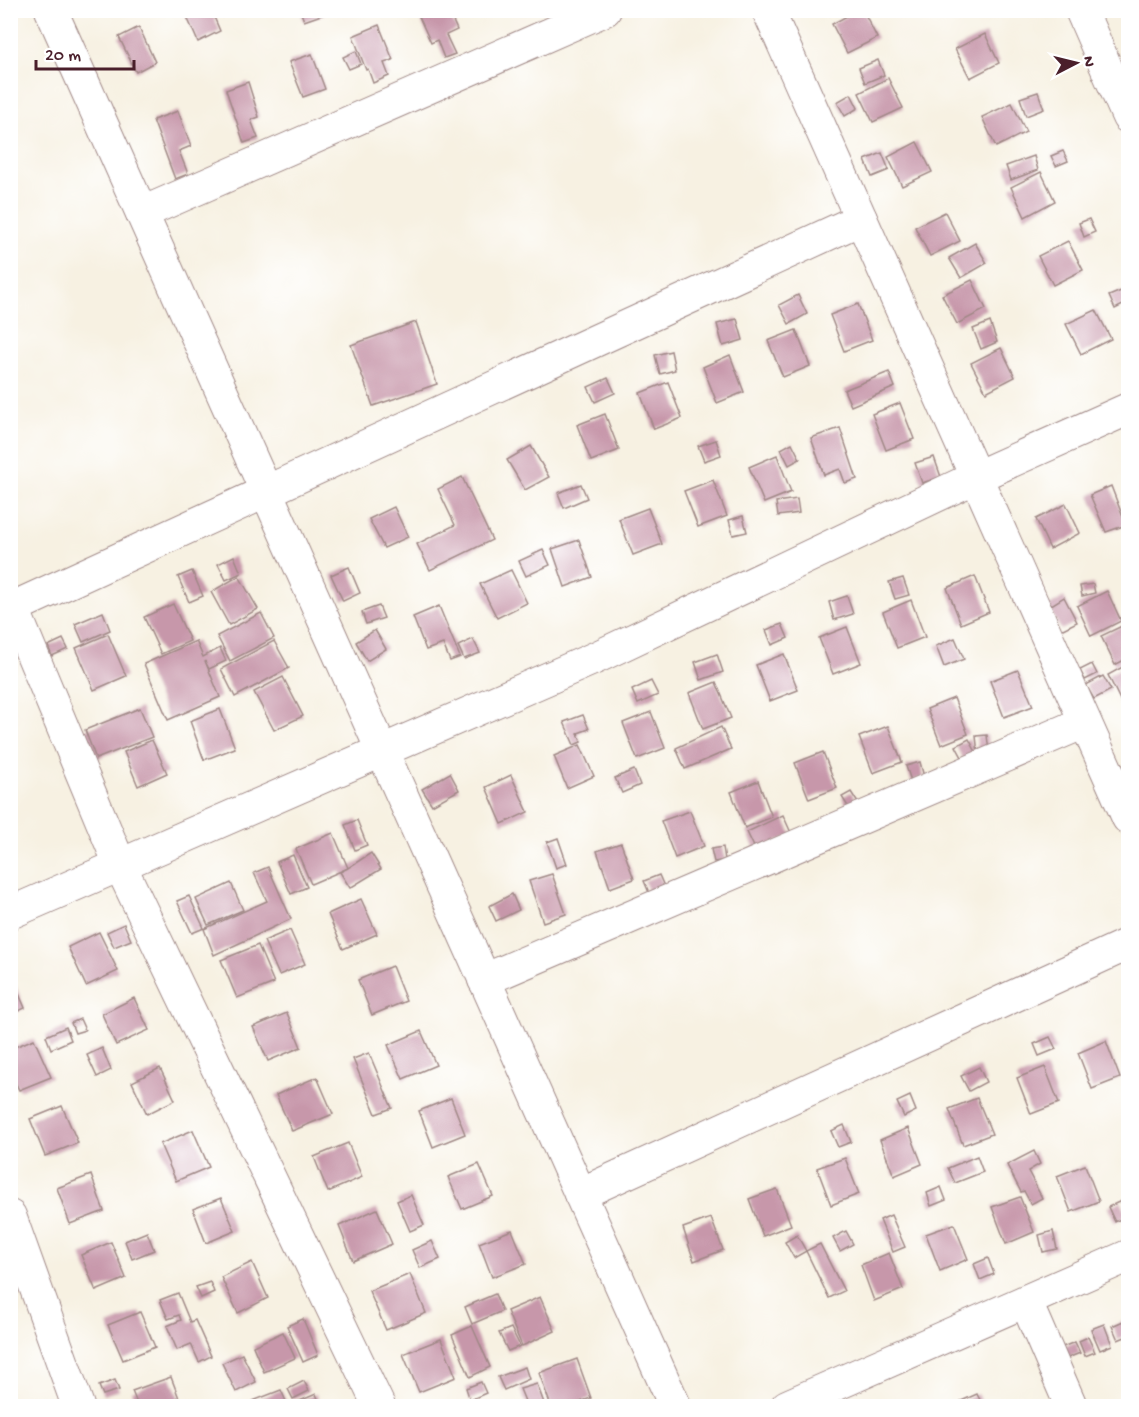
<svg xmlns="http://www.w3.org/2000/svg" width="1139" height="1417" font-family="'Gochi Hand',sans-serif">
	<rect width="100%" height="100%" fill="#fff"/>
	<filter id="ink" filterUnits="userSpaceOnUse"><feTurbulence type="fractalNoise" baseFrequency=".0167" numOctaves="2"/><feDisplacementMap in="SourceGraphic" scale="12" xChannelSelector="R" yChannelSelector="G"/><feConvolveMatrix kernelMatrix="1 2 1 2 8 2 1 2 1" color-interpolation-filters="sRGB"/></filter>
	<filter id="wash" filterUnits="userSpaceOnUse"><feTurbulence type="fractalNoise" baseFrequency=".008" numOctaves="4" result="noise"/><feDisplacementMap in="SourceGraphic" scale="24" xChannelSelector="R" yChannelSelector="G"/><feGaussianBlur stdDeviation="1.35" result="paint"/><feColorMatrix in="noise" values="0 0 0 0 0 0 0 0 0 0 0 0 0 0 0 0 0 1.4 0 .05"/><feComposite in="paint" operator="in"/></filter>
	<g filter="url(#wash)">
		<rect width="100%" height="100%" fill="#f7f1e2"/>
		<g id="blocks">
			<!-- building -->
			<g fill="#c797aa">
				<path d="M184 10H211L220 31 198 42Z"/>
				<path d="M300 10H333V11L304 21Z"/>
				<path d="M416 10H448L457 30 446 35 455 54 444 58 437 40 431 43Z"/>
				<path d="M858 10H863L877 38 847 53 832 24Z"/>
				<path d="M379 25 393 60 384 63 389 76 373 83 368 69 366 70 353 36Z"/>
				<path d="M139 27 155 62 136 72 119 37Z"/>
				<path d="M985 34 999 63 970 78 955 49Z"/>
				<path d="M356 51 361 64 349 69 343 57Z"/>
				<path d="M312 54 325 89 303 97 289 62Z"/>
				<path d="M878 60 884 75 865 83 859 68Z"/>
				<path d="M888 78 903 108 873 122 859 93Z"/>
				<path d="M248 82 259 117 251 120 258 138 244 143 226 90Z"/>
				<path d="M1038 92 1044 109 1026 116 1020 98Z"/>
				<path d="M851 94 858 108 845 116 837 102Z"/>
				<path d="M1012 103 1026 132 996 147 982 117Z"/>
				<path d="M178 111 191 146 179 151 188 174 175 179 153 120Z"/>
				<path d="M917 142 932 172 902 186 888 157Z"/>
				<path d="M1063 151 1068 161 1056 166 1051 156Z"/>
				<path d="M882 153 889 170 872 177 865 160Z"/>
				<path d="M1034 156 1038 170 1011 180 1006 166Z"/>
				<path d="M1041 172 1055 201 1025 217 1011 187Z"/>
				<path d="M945 212 960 241 930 256 915 227Z"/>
				<path d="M1089 219 1095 232 1084 237 1079 223Z"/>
				<path d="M1068 241 1083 270 1053 285 1038 256Z"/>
				<path d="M975 243 987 263 961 278 949 258Z"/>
				<path d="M972 280 986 309 957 324 942 295Z"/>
				<path d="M1121 291 1127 303 1115 309 1109 296Z"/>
				<path d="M798 295 807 314 789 324 779 305Z"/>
				<path d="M858 304 872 340 844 351 830 315Z"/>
				<path d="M1096 310 1111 339 1081 354 1066 324Z"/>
				<path d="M737 319 743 340 723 346 717 324Z"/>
				<path d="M416 322 437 384 373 406 351 345Z"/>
				<path d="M990 322 997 342 981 349 973 329Z"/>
				<path d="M796 330 810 366 783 377 768 341Z"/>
				<path d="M1001 348 1015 377 986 392 971 363Z"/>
				<path d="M671 351 675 370 660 374 655 355Z"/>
				<path d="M730 355 744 392 717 403 703 367Z"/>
				<path d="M889 372 895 387 851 406 844 390Z"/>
				<path d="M608 378 615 393 595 402 588 387Z"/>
				<path d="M668 382 682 418 654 429 640 393Z"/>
				<path d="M900 403 914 439 886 450 872 414Z"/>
				<path d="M605 414 619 450 591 461 577 425Z"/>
				<path d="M840 428 857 479 845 483 840 469 824 475 811 438Z"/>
				<path d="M716 440 721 455 704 461 698 446Z"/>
				<path d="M792 443 800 459 789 465 781 449Z"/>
				<path d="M531 446 549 477 525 490 507 460Z"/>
				<path d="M777 455 791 492 764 503 749 467Z"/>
				<path d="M934 457 941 477 922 483 915 463Z"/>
				<path d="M462 477 492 540 430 570 417 544 455 525 438 489Z"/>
				<path d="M713 480 727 516 698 527 684 491Z"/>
				<path d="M581 484 587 498 564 508 558 493Z"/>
				<path d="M1111 486 1126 525 1106 532 1090 495Z"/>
				<path d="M797 499 799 513 778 516 776 502Z"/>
				<path d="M1066 504 1080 533 1050 549 1036 519Z"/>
				<path d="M394 507 408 537 384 548 369 519Z"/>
				<path d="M648 508 662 544 633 555 619 519Z"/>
				<path d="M743 516 747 532 733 535 729 520Z"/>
				<path d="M579 540 592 577 565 587 552 549Z"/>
				<path d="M543 550 550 565 526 576 519 561Z"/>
				<path d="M234 556 241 573 226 580 218 564Z"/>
				<path d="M349 567 360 593 343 601 331 575Z"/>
				<path d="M511 570 527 603 497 618 480 584Z"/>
				<path d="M192 571 203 596 189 602 178 577Z"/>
				<path d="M239 576 258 609 229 625 211 592Z"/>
				<path d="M975 576 989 612 961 624 947 588Z"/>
				<path d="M903 578 909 595 895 599 889 582Z"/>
				<path d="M1093 584 1095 593 1082 596 1080 586Z"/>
				<path d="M1107 591 1121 621 1091 636 1077 606Z"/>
				<path d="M847 596 853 614 834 620 829 602Z"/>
				<path d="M1064 597 1077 622 1061 630 1048 607Z"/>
				<path d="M911 600 925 637 897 648 883 612Z"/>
				<path d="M173 604 190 641 161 654 144 617Z"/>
				<path d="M379 606 384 618 366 624 362 612Z"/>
				<path d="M439 606 460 657 450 661 443 644 426 650 413 617Z"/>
				<path d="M103 612 110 630 83 642 75 624Z"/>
				<path d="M261 613 274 638 230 661 217 636Z"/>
				<path d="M782 624 788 638 772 645 766 630Z"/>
				<path d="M1126 624 1128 629V658L1115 665 1101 636Z"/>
				<path d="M847 627 861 663 833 674 819 638Z"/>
				<path d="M375 630 386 649 367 661 356 642Z"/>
				<path d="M108 634 126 676 94 690 76 648Z"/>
				<path d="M955 638 964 659 944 667 936 646Z"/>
				<path d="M63 639 68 649 52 656 48 646Z"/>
				<path d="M473 639 480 653 464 659 458 646Z"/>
				<path d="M196 641 203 657 220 648 226 661 209 669 205 661 220 697 168 720 144 664Z"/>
				<path d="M274 641 289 668 235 697 221 669Z"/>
				<path d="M717 654 723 672 701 680 695 662Z"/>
				<path d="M784 654 798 690 770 701 756 665Z"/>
				<path d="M1092 664 1097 674 1085 680 1080 670Z"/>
				<path d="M1128 664V701L1122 704 1108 675Z"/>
				<path d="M1018 670 1033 706 1004 717 990 681Z"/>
				<path d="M1103 676 1111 690 1094 699 1086 685Z"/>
				<path d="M283 677 303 716 274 730 254 692Z"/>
				<path d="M651 681 658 695 638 704 632 690Z"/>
				<path d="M716 682 731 718 703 729 689 693Z"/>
				<path d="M954 698 968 734 941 745 927 709Z"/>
				<path d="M140 708 152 737 96 759 85 730Z"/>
				<path d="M220 709 235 748 204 760 190 721Z"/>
				<path d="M651 712 665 748 637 759 623 723Z"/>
				<path d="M583 715 589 729 578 733 581 742 574 745 564 722Z"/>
				<path d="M888 726 902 762 873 773 859 737Z"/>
				<path d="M721 727 731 749 685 769 676 748Z"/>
				<path d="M987 735 989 752 978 754 976 736Z"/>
				<path d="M969 739 976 752 963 759 956 746Z"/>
				<path d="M152 740 167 773 138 786 124 752Z"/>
				<path d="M580 745 594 776 567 788 554 756Z"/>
				<path d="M823 752 837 788 809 799 795 763Z"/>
				<path d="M920 762 924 777 911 781 906 766Z"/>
				<path d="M634 770 640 785 622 793 615 778Z"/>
				<path d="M450 773 459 790 432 805 422 789Z"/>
				<path d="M511 775 528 812 502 824 486 787Z"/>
				<path d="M758 781 772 817 745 828 731 792Z"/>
				<path d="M851 792 858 803 849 808 842 797Z"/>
				<path d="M690 811 704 846 675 858 661 821Z"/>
				<path d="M783 815 792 835 756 851 747 832Z"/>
				<path d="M357 820 367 845 355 850 345 825Z"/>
				<path d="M333 833 348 868 371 853 381 869 350 888 340 872 348 868 311 884 296 849Z"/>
				<path d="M558 838 567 864 556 868 547 842Z"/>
				<path d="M621 843 634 879 610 888 597 851Z"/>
				<path d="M723 847 725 860 714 862 711 849Z"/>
				<path d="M293 855 307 887 291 894 277 862Z"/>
				<path d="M268 867 291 919 214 955 204 929 267 901 254 873Z"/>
				<path d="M552 874 566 914 543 922 529 881Z"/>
				<path d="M659 875 666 891 651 897 644 881Z"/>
				<path d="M231 883 243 910 208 925 196 899Z"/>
				<path d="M512 894 519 910 496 921 489 906Z"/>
				<path d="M189 896 204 928 192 933 177 901Z"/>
				<path d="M361 899 377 934 343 949 328 914Z"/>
				<path d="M124 924 131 940 114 947 107 932Z"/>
				<path d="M290 930 305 964 279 975 264 941Z"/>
				<path d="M99 932 118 971 86 986 68 947Z"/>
				<path d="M258 945 274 983 237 998 221 960Z"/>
				<path d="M392 966 406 1001 372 1015 358 980Z"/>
				<path d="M10 973 25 1008 10 1015Z"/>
				<path d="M134 998 149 1030 116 1045 102 1014Z"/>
				<path d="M287 1013 301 1047 268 1061 253 1027Z"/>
				<path d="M80 1019 85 1030 75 1033 71 1023Z"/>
				<path d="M66 1027 71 1040 51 1049 46 1036Z"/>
				<path d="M421 1031 436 1065 403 1079 388 1045Z"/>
				<path d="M1050 1037 1056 1049 1039 1056 1034 1044Z"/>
				<path d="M34 1039 51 1077 19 1090 10 1071V1049Z"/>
				<path d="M1106 1041 1120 1078 1092 1089 1078 1053Z"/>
				<path d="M102 1048 111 1070 97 1077 87 1055Z"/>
				<path d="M369 1053 392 1108 376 1114 353 1059Z"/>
				<path d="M979 1067 986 1082 969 1091 961 1076Z"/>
				<path d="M1045 1067 1059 1103 1031 1114 1017 1078Z"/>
				<path d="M160 1068 175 1100 147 1114 132 1082Z"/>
				<path d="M317 1077 333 1114 292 1131 276 1095Z"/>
				<path d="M910 1096 916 1111 904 1117 897 1102Z"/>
				<path d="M451 1098 465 1134 433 1147 419 1111Z"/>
				<path d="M977 1098 992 1134 963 1145 949 1109Z"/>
				<path d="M62 1106 78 1143 45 1156 30 1119Z"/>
				<path d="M844 1125 851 1142 838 1147 831 1131Z"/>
				<path d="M908 1128 922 1164 894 1176 880 1140Z"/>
				<path d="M193 1130 209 1167 176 1181 160 1144Z"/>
				<path d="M348 1143 362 1177 328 1192 314 1157Z"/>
				<path d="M1034 1151 1040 1164 1028 1171 1042 1198 1031 1204 1024 1191 1021 1192 1007 1165Z"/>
				<path d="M977 1156 983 1172 955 1183 948 1168Z"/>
				<path d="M845 1158 859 1194 831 1205 817 1168Z"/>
				<path d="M479 1164 493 1196 462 1209 448 1177Z"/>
				<path d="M1085 1165 1099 1201 1071 1212 1057 1176Z"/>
				<path d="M91 1175 104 1211 70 1224 57 1188Z"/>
				<path d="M941 1187 946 1200 931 1206 927 1193Z"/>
				<path d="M777 1189 791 1225 763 1236 749 1199Z"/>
				<path d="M411 1195 424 1225 410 1231 397 1201Z"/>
				<path d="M1020 1197 1034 1232 1006 1244 992 1207Z"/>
				<path d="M221 1198 235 1231 206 1243 193 1209Z"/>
				<path d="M1121 1201 1128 1215 1115 1222 1108 1207Z"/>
				<path d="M377 1209 392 1244 353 1261 339 1226Z"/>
				<path d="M891 1215 905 1247 893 1252 880 1220Z"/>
				<path d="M711 1218 723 1250 694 1261 683 1228Z"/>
				<path d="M954 1224 968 1259 940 1271 926 1234Z"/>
				<path d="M512 1230 526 1264 492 1277 479 1243Z"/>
				<path d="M846 1231 853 1244 840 1251 833 1238Z"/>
				<path d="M1053 1231 1057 1249 1043 1252 1039 1235Z"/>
				<path d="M147 1232 154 1250 132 1259 125 1241Z"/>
				<path d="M797 1235 806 1251 820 1244 844 1291 829 1298 806 1251 794 1258 785 1242Z"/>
				<path d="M432 1241 440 1259 420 1268 412 1250Z"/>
				<path d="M111 1242 126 1278 96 1291 81 1255Z"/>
				<path d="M889 1253 903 1289 874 1301 861 1265Z"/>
				<path d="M988 1258 994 1274 980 1280 974 1264Z"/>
				<path d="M252 1262 268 1298 238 1313 221 1277Z"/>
				<path d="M410 1274 426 1313 386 1330 369 1291Z"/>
				<path d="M210 1282 214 1292 201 1298 196 1287Z"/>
				<path d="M178 1293 190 1322 195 1320 211 1356 199 1362 191 1344 177 1350 167 1326 181 1320 179 1315 168 1319 160 1300Z"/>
				<path d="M495 1294 502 1311 472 1324 465 1307Z"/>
				<path d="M540 1297 555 1331 522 1346 507 1311Z"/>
				<path d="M140 1312 155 1347 123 1360 108 1325Z"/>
				<path d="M303 1319 318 1355 303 1362 287 1326Z"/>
				<path d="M1128 1319V1346L1125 1337 1118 1340 1112 1326Z"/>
				<path d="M1104 1324 1112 1345 1100 1350 1091 1329Z"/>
				<path d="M472 1326 490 1367 470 1377 452 1335Z"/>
				<path d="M511 1328 520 1346 508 1351 499 1333Z"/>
				<path d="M283 1332 295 1358 264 1372 253 1346Z"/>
				<path d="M1088 1337 1095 1352 1085 1356 1079 1341Z"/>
				<path d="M441 1339 456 1377 419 1392 403 1354Z"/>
				<path d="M1075 1342 1080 1353 1065 1359 1060 1348Z"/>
				<path d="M242 1354 256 1382 236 1392 222 1363Z"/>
				<path d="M577 1359 591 1398 569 1406H551L539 1373Z"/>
				<path d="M525 1367 529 1379 504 1390 498 1377Z"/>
				<path d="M171 1377 182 1406H138L132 1391Z"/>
				<path d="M115 1380 119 1390 103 1395 99 1386Z"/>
				<path d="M304 1381 309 1391 293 1399 288 1389Z"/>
				<path d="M481 1382 486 1393 470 1400 466 1388Z"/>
				<path d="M537 1384 545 1406H527L520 1389Z"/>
				<path d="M281 1390 288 1406 316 1394 321 1406H240Z"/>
				<path d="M977 1394 983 1406H950Z"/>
			</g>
		</g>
	</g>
	<g filter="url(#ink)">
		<use href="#blocks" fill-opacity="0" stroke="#a08886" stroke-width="1.5"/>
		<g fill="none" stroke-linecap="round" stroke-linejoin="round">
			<!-- minor casing -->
			<g stroke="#a08886" stroke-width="34">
				<g id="minor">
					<path d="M51 10 675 1406"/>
					<path d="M768 10 1128 818"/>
					<path d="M1081 10 1128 117"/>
					<path d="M142 213 605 10"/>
					<path d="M13 608 120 865 379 1406"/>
					<path d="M10 609 861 219"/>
					<path d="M10 913 595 658 976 477 1128 409"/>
					<path d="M484 980 1085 722"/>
					<path d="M580 1194 1128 944"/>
					<path d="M10 1216 78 1406"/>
					<path d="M1026 1302 1071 1406"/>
					<path d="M787 1406 1128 1256"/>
				</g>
			</g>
			<!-- minor -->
			<use href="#minor" stroke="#fff" stroke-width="32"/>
		</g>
	</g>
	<!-- margin -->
	<rect width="1139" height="1417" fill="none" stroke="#fff" stroke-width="36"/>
	<!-- north arrow -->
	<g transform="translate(1076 63) rotate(83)" stroke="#ffffff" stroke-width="4.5" paint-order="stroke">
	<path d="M0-4.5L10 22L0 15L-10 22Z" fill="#4a1f2b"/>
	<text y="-9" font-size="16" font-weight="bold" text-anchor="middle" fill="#4a1f2b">N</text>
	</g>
	<!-- scale -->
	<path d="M36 60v9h98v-9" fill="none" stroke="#4a1f2b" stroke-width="3"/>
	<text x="45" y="60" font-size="18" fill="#4a1f2b" stroke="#ffffff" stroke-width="4.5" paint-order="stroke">20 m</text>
</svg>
